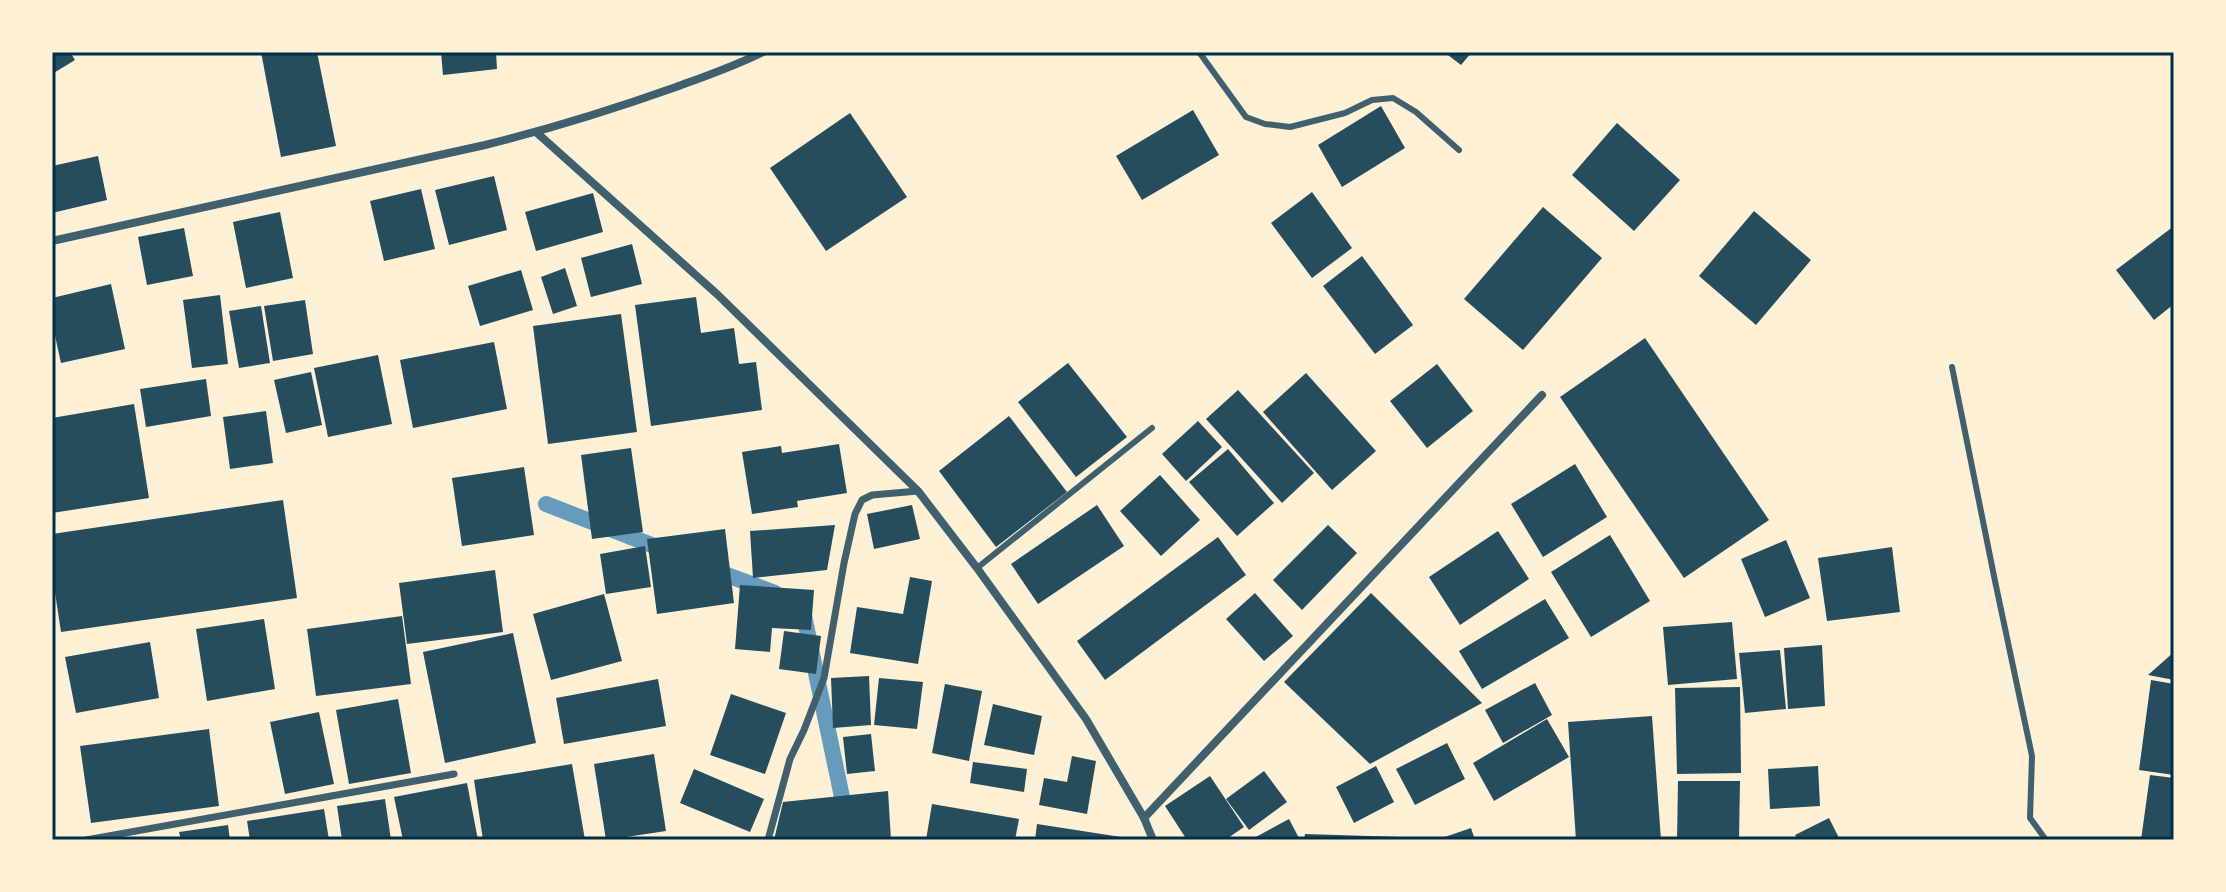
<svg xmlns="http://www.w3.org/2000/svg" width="2226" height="892" font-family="Jost,sans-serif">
	<rect width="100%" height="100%" fill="#fdf0d5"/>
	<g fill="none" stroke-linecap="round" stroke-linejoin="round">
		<!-- stream -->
		<g stroke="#669bbc" stroke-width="16">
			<path d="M546 504 667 551"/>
			<path d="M711 569 775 593"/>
			<path d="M803 611 851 840"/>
		</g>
	</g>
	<!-- building -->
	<g fill="#264d5e">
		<path d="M52 52H70L75 60 52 74Z"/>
		<path d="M261 52H317L336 146 281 157Z"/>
		<path d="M441 52H496L497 69 443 75Z"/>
		<path d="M1444 52H1472L1461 65Z"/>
		<path d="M1381 106 1405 148 1342 187 1318 145Z"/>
		<path d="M1193 110 1219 155 1142 200 1116 156Z"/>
		<path d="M850 113 907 197 826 251 770 168Z"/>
		<path d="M1617 123 1680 180 1634 231 1572 175Z"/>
		<path d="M98 156 107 200 52 213V166Z"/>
		<path d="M494 176 507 230 449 245 435 190Z"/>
		<path d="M421 189 435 249 384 261 370 201Z"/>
		<path d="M1312 192 1352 248 1312 278 1271 223Z"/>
		<path d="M593 193 603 232 536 251 525 212Z"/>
		<path d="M1543 207 1602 258 1523 350 1464 299Z"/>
		<path d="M1754 211 1811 260 1756 325 1699 276Z"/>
		<path d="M280 212 293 278 246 288 233 222Z"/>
		<path d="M2174 226V304L2154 320 2116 270Z"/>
		<path d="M184 228 193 276 147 285 138 237Z"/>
		<path d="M632 244 642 284 591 297 581 258Z"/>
		<path d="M1362 256 1413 325 1375 354 1323 286Z"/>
		<path d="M565 268 577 306 553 314 541 277Z"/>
		<path d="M521 270 533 310 480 326 468 286Z"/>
		<path d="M111 284 125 349 61 363 52 322V298Z"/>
		<path d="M220 295 228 364 192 368 183 300Z"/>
		<path d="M696 297 701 333 734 328 739 364 756 362 762 410 651 426 635 305Z"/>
		<path d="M305 300 313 354 273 361 264 306Z"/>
		<path d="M261 306 270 363 239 368 229 311Z"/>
		<path d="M621 314 637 432 548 444 533 326Z"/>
		<path d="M1645 338 1769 520 1684 578 1560 397Z"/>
		<path d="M494 342 507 409 413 428 400 360Z"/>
		<path d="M378 355 392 424 328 437 314 368Z"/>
		<path d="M1068 363 1127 437 1076 477 1018 402Z"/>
		<path d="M1437 364 1473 411 1427 448 1390 401Z"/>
		<path d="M311 372 322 425 286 433 274 380Z"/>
		<path d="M1306 373 1376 451 1332 490 1263 412Z"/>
		<path d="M206 379 211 416 146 427 140 389Z"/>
		<path d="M1238 390 1314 473 1282 503 1206 419Z"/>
		<path d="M134 404 149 498 52 513V418Z"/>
		<path d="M266 411 273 463 230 469 223 417Z"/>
		<path d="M1009 416 1067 492 996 547 939 471Z"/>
		<path d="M1198 421 1222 447 1186 481 1162 454Z"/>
		<path d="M839 444 847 493 797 501 798 507 752 514 742 452 781 446 782 453Z"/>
		<path d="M631 448 643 532 592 539 581 455Z"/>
		<path d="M1228 449 1274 503 1237 536 1189 482Z"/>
		<path d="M1575 464 1607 517 1543 557 1511 504Z"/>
		<path d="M524 467 534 535 462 546 452 478Z"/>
		<path d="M1160 475 1200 520 1161 556 1120 511Z"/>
		<path d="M283 500 297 598 61 632 52 573V534Z"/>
		<path d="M912 505 920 539 874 549 867 514Z"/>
		<path d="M1097 505 1124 546 1038 604 1011 564Z"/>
		<path d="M835 525 827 570 753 578 750 531Z"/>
		<path d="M1328 525 1357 553 1302 610 1273 580Z"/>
		<path d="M725 529 734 603 657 614 647 539Z"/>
		<path d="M1498 531 1529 579 1460 625 1429 577Z"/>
		<path d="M1610 535 1650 601 1591 637 1551 572Z"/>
		<path d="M1218 537 1246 575 1105 680 1077 641Z"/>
		<path d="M1786 540 1810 598 1765 617 1741 559Z"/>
		<path d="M645 546 651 587 606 594 600 554Z"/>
		<path d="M1892 547 1900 612 1827 621 1818 558Z"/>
		<path d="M495 570 503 632 407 644 399 583Z"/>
		<path d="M910 577 932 581 918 664 850 653 857 607 903 614Z"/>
		<path d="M740 585 814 590 811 630 772 628 770 652 735 649Z"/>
		<path d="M1255 593 1293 636 1264 661 1226 619Z"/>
		<path d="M1371 593 1482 703 1370 764 1284 682Z"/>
		<path d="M604 594 622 661 551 680 533 614Z"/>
		<path d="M1545 599 1569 638 1482 689 1459 651Z"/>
		<path d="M402 616 411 684 316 696 307 629Z"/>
		<path d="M264 619 275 689 207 701 196 629Z"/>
		<path d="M1732 622 1737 679 1668 685 1663 627Z"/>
		<path d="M784 631 821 636 816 674 779 669Z"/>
		<path d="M513 633 536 743 445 763 423 652Z"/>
		<path d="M150 642 159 698 76 713 65 657Z"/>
		<path d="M1822 645 1825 706 1788 709 1784 648Z"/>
		<path d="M1780 650 1786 709 1745 713 1739 653Z"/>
		<path d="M2174 652V680L2148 675Z"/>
		<path d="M869 676 871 725 833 728 831 678Z"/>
		<path d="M879 678 923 682 917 729 874 725Z"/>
		<path d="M658 679 666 726 564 744 556 698Z"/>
		<path d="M2151 680 2174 684V775L2139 770Z"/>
		<path d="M1535 683 1552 715 1503 743 1485 710Z"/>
		<path d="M945 684 982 691 969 761 932 753Z"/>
		<path d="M1740 687 1741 773 1677 774 1675 688Z"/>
		<path d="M731 694 786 713 765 774 710 755Z"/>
		<path d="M398 699 411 773 349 784 336 710Z"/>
		<path d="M993 704 1042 716 1034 755 984 745Z"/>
		<path d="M319 712 334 784 285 794 270 722Z"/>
		<path d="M1652 716 1661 840H1576L1568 722Z"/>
		<path d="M1547 719 1569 757 1494 801 1473 763Z"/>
		<path d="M209 729 219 806 91 823 80 746Z"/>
		<path d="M871 734 875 771 847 774 843 737Z"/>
		<path d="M1447 743 1465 779 1415 805 1396 769Z"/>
		<path d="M654 754 666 831 606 840 594 764Z"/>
		<path d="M1072 756 1096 761 1087 814 1039 805 1044 778 1067 782Z"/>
		<path d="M973 762 1027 769 1024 792 970 783Z"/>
		<path d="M572 764 585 840H483L474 780Z"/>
		<path d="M1376 766 1394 802 1354 823 1336 787Z"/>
		<path d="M1818 766 1820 806 1770 809 1768 769Z"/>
		<path d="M694 769 764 799 750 832 680 803Z"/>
		<path d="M1264 771 1287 802 1249 830 1226 799Z"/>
		<path d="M2150 775 2174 778V840H2141Z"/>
		<path d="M1210 776 1244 827 1225 840H1187L1165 806Z"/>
		<path d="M1678 781H1740L1739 840H1677Z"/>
		<path d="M467 783 478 840H403L394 797Z"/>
		<path d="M888 791 891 840H774L783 802Z"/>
		<path d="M385 799 391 840H342L337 806Z"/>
		<path d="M932 804 1019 819 1015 840H926Z"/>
		<path d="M324 809 329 840H250L247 821Z"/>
		<path d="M1829 818 1840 840H1798L1795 835Z"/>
		<path d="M1289 819 1300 840H1255L1254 838Z"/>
		<path d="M1037 824 1121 837 1120 840H1035Z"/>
		<path d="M228 825 230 840H181L179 832Z"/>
		<path d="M1471 828 1475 840H1436Z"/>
		<path d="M1305 834 1401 837V840H1304Z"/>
	</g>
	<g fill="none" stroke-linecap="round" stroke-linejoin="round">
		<!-- service -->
		<g stroke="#3f606c" stroke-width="6">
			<path d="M1199 52 1246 117 1265 124 1290 127 1345 113 1372 100 1393 98 1416 112 1459 150"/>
			<path d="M1952 367 1995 581 2032 756 2030 818 2046 840"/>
			<path d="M977 568 1152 428"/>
		</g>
		<!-- pedestrian -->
		<g stroke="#3f606c" stroke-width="7">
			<path d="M86 840 454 774"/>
			<path d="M768 840 790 759 804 730 824 678 844 563 855 514 862 500 872 495 918 491"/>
		</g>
		<!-- minor -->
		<g stroke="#3f606c" stroke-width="8">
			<path d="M536 132 718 295 918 491 977 568 1086 719 1144 818 1153 840"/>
			<path d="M52 241 485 145C550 129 614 109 676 87 706 76 735 66 763 52"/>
			<path d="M1144 818 1542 395"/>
		</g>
	</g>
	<!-- border -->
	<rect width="2226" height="892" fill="none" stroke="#fdf0d5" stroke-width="108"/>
	<rect x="54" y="54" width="2118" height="784" fill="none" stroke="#003049" stroke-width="3"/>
</svg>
